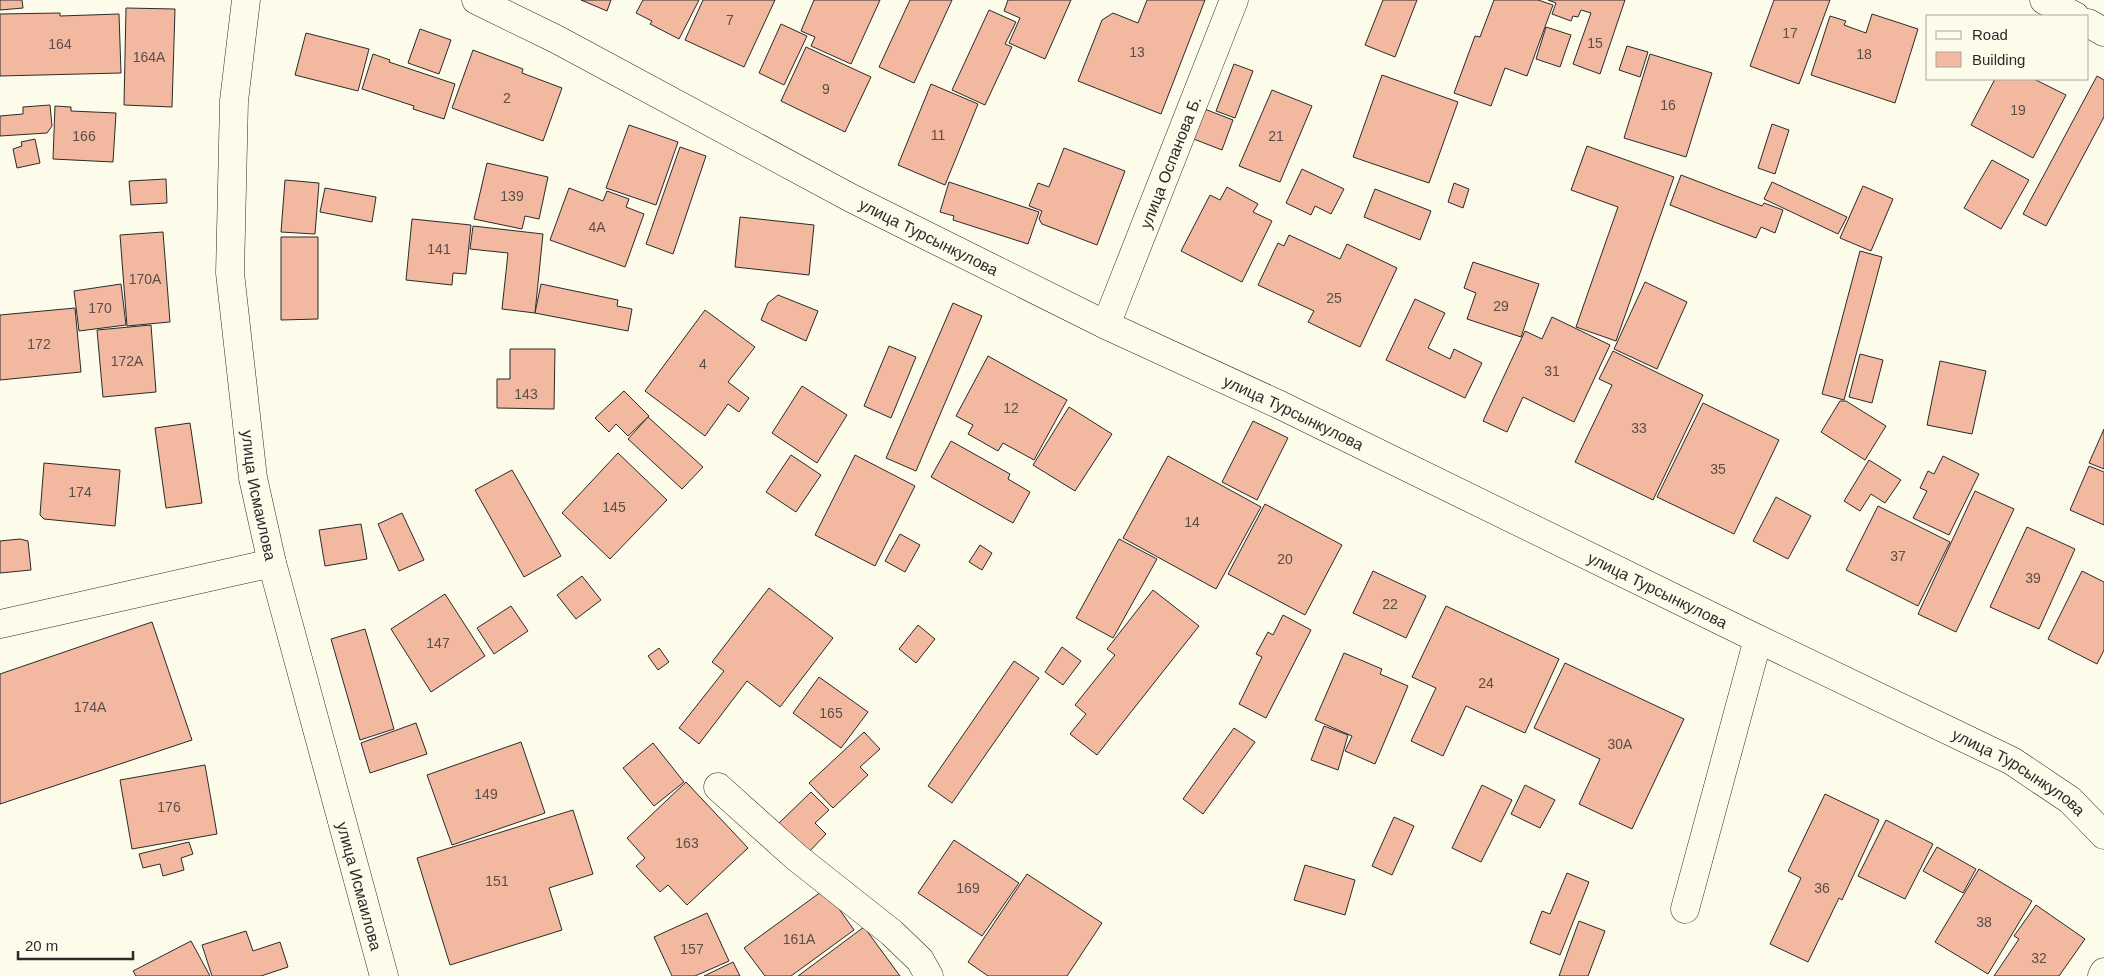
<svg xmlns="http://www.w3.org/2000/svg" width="2104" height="976" font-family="Arial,sans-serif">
	<rect width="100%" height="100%" fill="#fdfbea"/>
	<!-- building -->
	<g fill="#f2b8a0" stroke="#2b2b2b">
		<path d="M0 0H22L23 8 0 10Z"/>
		<path d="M581 0H611L607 11Z"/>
		<path d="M643 0H699L679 39 650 24 652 21 636 13Z"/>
		<path d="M703 0H775L744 67 685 40Z"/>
		<path d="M814 0H880L851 64 811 46 815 37 801 31Z"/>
		<path d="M910 0H952L914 83 879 67Z"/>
		<path d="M1008 0H1071L1045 59 1009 43 1020 18 1004 11Z"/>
		<path d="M1147 0H1205L1161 114 1078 81 1102 20 1113 13 1138 23Z"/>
		<path d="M1383 0H1417L1395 57 1365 45Z"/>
		<path d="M1494 0H1538L1553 5 1527 76 1505 68 1491 106 1454 93 1475 36 1480 37Z"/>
		<path d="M1548 0H1625L1600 74 1573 64 1591 13 1581 10 1578 17 1573 16 1571 21 1552 14 1556 3Z"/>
		<path d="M1774 0H1830L1799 84 1750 66Z"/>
		<path d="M126 8 175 9 172 107 124 105Z"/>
		<path d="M989 10 1016 22 1005 44 1012 47 985 105 952 90Z"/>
		<path d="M60 13V16L119 14 121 73 0 76V14Z"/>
		<path d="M1872 14 1918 29 1895 103 1811 75 1830 16 1846 21 1844 25 1866 33Z"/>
		<path d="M781 24 807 36 784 85 759 73Z"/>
		<path d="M1546 27 1571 35 1560 67 1536 59Z"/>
		<path d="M420 29 451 40 439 74 408 63Z"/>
		<path d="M306 33 369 49 358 91 295 75Z"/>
		<path d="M1627 46 1648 52 1640 77 1619 70Z"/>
		<path d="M806 47 871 77 845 132 781 101Z"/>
		<path d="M473 50 523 69 522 73 562 88 543 141 452 108Z"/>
		<path d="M373 54 390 60 389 62 455 84 444 119 413 109 414 106 362 89Z"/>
		<path d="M1650 54 1712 73 1686 157 1624 138Z"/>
		<path d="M1234 64 1253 71 1235 118 1216 111Z"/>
		<path d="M1382 75 1458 102 1429 183 1353 157Z"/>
		<path d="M2097 76 2104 80V117L2046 226 2023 214Z"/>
		<path d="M1995 79H2034L2066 95 2033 158 1971 125Z"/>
		<path d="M931 84 978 104 945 185 898 165Z"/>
		<path d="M1272 90 1312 106 1280 182 1239 166Z"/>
		<path d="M50 105 52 126 47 133 0 136V116L23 114V107Z"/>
		<path d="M55 106 71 107V111L116 113 113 162 53 159Z"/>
		<path d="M1202 108 1233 120 1222 150 1191 138Z"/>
		<path d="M1772 124 1789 130 1775 174 1758 168Z"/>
		<path d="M629 125 678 142 656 205 606 188Z"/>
		<path d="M35 139 40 163 17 168 13 149 22 146 21 142Z"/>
		<path d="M1587 146 1674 177 1616 341 1576 327 1618 207 1571 190Z"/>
		<path d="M680 147 706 156 673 254 646 244Z"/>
		<path d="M1064 148 1125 171 1097 245 1042 224 1039 219 1042 211 1029 206 1038 183 1049 187Z"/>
		<path d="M1992 160 2029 180 2001 229 1964 208Z"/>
		<path d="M487 163 548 177 539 219 525 216 522 229 474 219Z"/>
		<path d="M1302 169 1344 189 1331 214 1315 206 1311 215 1286 203Z"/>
		<path d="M1681 175 1762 206 1764 203 1783 210 1775 233 1761 227 1756 238 1670 205Z"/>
		<path d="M166 179 167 203 131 205 129 181Z"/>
		<path d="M285 180 319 183 315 234 281 232Z"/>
		<path d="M949 182 1039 212 1028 244 953 220 954 216 940 212Z"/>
		<path d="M1772 182 1847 217 1838 234 1764 199Z"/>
		<path d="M1454 183 1469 189 1463 208 1448 202Z"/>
		<path d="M1863 186 1893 199 1871 251 1840 238Z"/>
		<path d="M1227 187 1258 204 1253 212 1272 221 1242 282 1181 251 1210 195 1220 200Z"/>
		<path d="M325 188 376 197 372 222 320 212Z"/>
		<path d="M569 188 603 201 607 191 629 199 626 207 644 214 625 267 550 240Z"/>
		<path d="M1375 189 1431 211 1420 240 1364 217Z"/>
		<path d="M740 217 814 225 809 275 735 267Z"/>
		<path d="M412 219 471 225 466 274 453 273 452 285 406 280Z"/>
		<path d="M473 226 543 234 535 313 502 309 508 253 470 249Z"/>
		<path d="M163 232 170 322 127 326 120 235Z"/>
		<path d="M1289 235 1340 259 1347 244 1397 268 1360 347 1308 322 1314 311 1258 285 1278 243 1284 246Z"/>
		<path d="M281 237H318V319L281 320Z"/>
		<path d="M1860 251 1882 257 1844 400 1822 394Z"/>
		<path d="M1473 262 1539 284 1521 337 1467 319 1476 293 1464 288Z"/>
		<path d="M1645 282 1687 302 1657 369 1614 349Z"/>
		<path d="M121 284 126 325 79 331 74 291Z"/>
		<path d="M541 284 618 300 617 306 632 309 628 331 535 313Z"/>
		<path d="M778 295 818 311 806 341 761 320 768 303Z"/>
		<path d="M1415 299 1445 313 1428 348 1450 359 1454 349 1482 363 1465 398 1386 360Z"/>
		<path d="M953 303 982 316 916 471 886 458Z"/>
		<path d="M75 308 81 372 0 380V315Z"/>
		<path d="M705 310 755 347 728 382 749 398 739 412 728 404 705 436 645 391Z"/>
		<path d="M1552 317 1610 345 1574 422 1523 397 1507 432 1483 421 1525 331 1542 339Z"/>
		<path d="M151 325 156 392 103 397 97 330Z"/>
		<path d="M889 346 916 357 891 418 864 406Z"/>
		<path d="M510 349H555L554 409 497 408V379H510Z"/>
		<path d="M1613 351 1703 395 1653 500 1575 462 1612 385 1599 379Z"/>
		<path d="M1860 354 1883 360 1872 403 1849 397Z"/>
		<path d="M988 356 1067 400 1034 460 1003 443 998 451 968 434 973 425 956 416Z"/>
		<path d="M1940 361 1986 371 1972 434 1927 425Z"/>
		<path d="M802 386 847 415 817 463 772 433Z"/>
		<path d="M624 391 649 416 628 436 616 424 609 432 595 418Z"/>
		<path d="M1840 401H1846L1886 426 1865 460 1821 432Z"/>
		<path d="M1703 403 1779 440 1734 534 1657 497Z"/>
		<path d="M1069 407 1112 434 1075 491 1033 465Z"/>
		<path d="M648 417 703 467 682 489 628 439Z"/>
		<path d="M1253 421 1288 438 1257 500 1222 482Z"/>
		<path d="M190 423 202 503 166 508 155 428Z"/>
		<path d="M2104 429V469L2089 463Z"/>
		<path d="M951 441 1010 474 1008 479 1030 492 1013 523 931 477Z"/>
		<path d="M618 453 667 500 610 559 562 513Z"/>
		<path d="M791 455 821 475 796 512 766 492Z"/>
		<path d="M855 455 915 486 875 566 815 535Z"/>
		<path d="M1168 456 1261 507 1216 589 1123 538Z"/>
		<path d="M1943 456 1979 474 1949 535 1913 518 1927 491 1920 488 1928 471 1934 474Z"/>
		<path d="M1869 460 1901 480 1885 503 1871 494 1860 511 1844 501Z"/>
		<path d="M44 463 120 470 115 526 44 519 40 515Z"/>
		<path d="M2089 466 2104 472V525L2070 510Z"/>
		<path d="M512 470 561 556 524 577 475 490Z"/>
		<path d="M1975 491 2014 509 1956 632 1918 614Z"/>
		<path d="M1776 497 1811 516 1788 559 1753 541Z"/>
		<path d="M1265 504 1342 545 1305 615 1228 574Z"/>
		<path d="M1878 506 1950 542 1918 606 1846 570Z"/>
		<path d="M402 513 424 560 399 571 378 524Z"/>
		<path d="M361 524 367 559 325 566 319 530Z"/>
		<path d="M2027 527 2075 549 2039 629 1990 607Z"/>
		<path d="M900 534 920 545 905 572 885 561Z"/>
		<path d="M20 539 28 541 31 570 0 573V541Z"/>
		<path d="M1119 539 1157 559 1113 638 1076 618Z"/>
		<path d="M980 545 992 553 982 570 969 562Z"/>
		<path d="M1373 571 1426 596 1406 638 1353 613Z"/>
		<path d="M2082 571 2104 582V650L2097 664 2048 639Z"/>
		<path d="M582 576 601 600 576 619 557 595Z"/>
		<path d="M769 588 833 638 780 707 747 681 699 744 679 728 724 671 712 662Z"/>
		<path d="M1153 590 1199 626 1097 755 1070 734 1086 714 1075 705 1115 655 1107 649Z"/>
		<path d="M445 594 485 656 431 692 391 629Z"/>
		<path d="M511 606 528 631 494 654 477 628Z"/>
		<path d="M1446 606 1559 659 1525 733 1466 706 1443 756 1411 741 1436 688 1412 677Z"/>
		<path d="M1283 615 1311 630 1266 718 1239 704 1262 657 1256 654 1268 632 1273 635Z"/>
		<path d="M152 622 192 740 0 804V674Z"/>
		<path d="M918 625 935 639 916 663 899 649Z"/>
		<path d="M365 629 394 729 360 740 331 639Z"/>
		<path d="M1062 647 1081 661 1063 685 1045 672Z"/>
		<path d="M659 648 669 662 658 670 648 656Z"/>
		<path d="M1344 653 1382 669 1380 674 1408 686 1375 764 1345 751 1352 736 1315 720Z"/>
		<path d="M1014 661 1039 678 952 803 928 786Z"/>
		<path d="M1565 663 1684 719 1632 829 1579 804 1600 759 1534 728Z"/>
		<path d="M819 677 868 712 841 748 793 713Z"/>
		<path d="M416 723 427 754 370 773 361 743Z"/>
		<path d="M1324 726 1348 735 1338 770 1311 760Z"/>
		<path d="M1234 728 1255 742 1203 814 1183 799Z"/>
		<path d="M864 732 880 749 860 767 868 775 833 808 809 783Z"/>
		<path d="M521 742 545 813 452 845 427 775Z"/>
		<path d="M653 743 684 782 654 806 623 768Z"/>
		<path d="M205 765 217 834 132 849 120 780Z"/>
		<path d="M686 782 748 848 687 905 668 885 660 892 636 866 645 858 627 838Z"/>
		<path d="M1482 785 1512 800 1481 862 1452 848Z"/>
		<path d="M1525 785 1555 800 1540 828 1511 814Z"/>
		<path d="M811 792 829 810 815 823 826 834 807 854 778 824Z"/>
		<path d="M1825 794 1879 820 1842 900 1839 898 1808 962 1770 944 1801 878 1788 871Z"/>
		<path d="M573 810 593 874 549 888 562 930 450 965 417 858Z"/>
		<path d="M1394 817 1414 826 1392 875 1372 866Z"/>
		<path d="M1886 820 1933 844 1905 899 1858 876Z"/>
		<path d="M954 840 1019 883 982 936 918 893Z"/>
		<path d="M189 842 193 854 181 858 184 870 163 876 160 864 143 868 139 854Z"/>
		<path d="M1937 847 1976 869 1963 893 1923 871Z"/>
		<path d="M1305 865 1355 880 1345 915 1294 900Z"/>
		<path d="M1979 869 2032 901 1988 974 1935 942Z"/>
		<path d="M1567 873 1589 882 1560 955 1530 943 1542 911 1550 914Z"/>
		<path d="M1027 874 1102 923 1067 976H988L968 962Z"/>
		<path d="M825 889 854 930 791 976H765L744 948Z"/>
		<path d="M2036 905 2085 939 2059 976H1994L2019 939 2014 936Z"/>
		<path d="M707 913 729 961 695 976H672L654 937Z"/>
		<path d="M1579 921 1605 931 1588 976H1559Z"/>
		<path d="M864 927 900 976H798Z"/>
		<path d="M246 931 253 951 280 942 288 967 261 976H212L202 945Z"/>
		<path d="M191 941 210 976H136L133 971Z"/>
		<path d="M733 962 740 976H704Z"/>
	</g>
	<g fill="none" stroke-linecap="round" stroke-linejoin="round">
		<!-- minor casing -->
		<g stroke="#2b2b2b" stroke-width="29">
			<g id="minor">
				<path id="s1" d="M476 0 556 39 851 198 1106 325 1280 405 1758 639 2012 761 2070 800 2104 835"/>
				<path d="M2044 0 2075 16"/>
				<path d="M2088 23 2104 32"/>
				<path id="s2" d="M1106 325 1234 0"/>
				<path d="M0 624 272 563"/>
				<path d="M718 787 796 857 892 933 920 960 929 976"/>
				<path d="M1685 909 1758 639"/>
				<path d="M2102 976 2104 972"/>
			</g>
		</g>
		<!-- major casing -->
		<g stroke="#2b2b2b" stroke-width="29">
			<g id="major">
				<path id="s3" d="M246 0 234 101 230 273 253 478 272 563 384 976"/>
			</g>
		</g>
		<!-- minor -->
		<use href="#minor" stroke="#fdfbea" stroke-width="28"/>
		<!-- major -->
		<use href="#major" stroke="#fdfbea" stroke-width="28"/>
	</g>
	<g text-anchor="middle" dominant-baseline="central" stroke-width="4" stroke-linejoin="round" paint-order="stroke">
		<!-- number labels -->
		<g font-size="14" fill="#5d4e48">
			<text x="730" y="20">7</text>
			<text x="1790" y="33">17</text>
			<text x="1595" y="43">15</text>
			<text x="60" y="44">164</text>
			<text x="1137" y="52">13</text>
			<text x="1864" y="54">18</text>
			<text x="149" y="57">164А</text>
			<text x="826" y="89">9</text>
			<text x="507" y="98">2</text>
			<text x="1668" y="105">16</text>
			<text x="2018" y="110">19</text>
			<text x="938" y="135">11</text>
			<text x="84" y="136">166</text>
			<text x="1276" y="136">21</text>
			<text x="512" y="196">139</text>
			<text x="597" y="227">4А</text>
			<text x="439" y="249">141</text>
			<text x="145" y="279">170А</text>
			<text x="1334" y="298">25</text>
			<text x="1501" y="306">29</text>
			<text x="100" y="308">170</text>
			<text x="39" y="344">172</text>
			<text x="127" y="361">172А</text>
			<text x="703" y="364">4</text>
			<text x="1552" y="371">31</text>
			<text x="526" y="394">143</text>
			<text x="1011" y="408">12</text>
			<text x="1639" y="428">33</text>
			<text x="1718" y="469">35</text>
			<text x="80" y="492">174</text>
			<text x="614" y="507">145</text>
			<text x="1192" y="522">14</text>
			<text x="1898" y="556">37</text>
			<text x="1285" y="559">20</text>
			<text x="2033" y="578">39</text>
			<text x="1390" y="604">22</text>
			<text x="438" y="643">147</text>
			<text x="1486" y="683">24</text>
			<text x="90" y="707">174А</text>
			<text x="831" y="713">165</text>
			<text x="1620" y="744">30А</text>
			<text x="486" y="794">149</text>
			<text x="169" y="807">176</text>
			<text x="687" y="843">163</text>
			<text x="497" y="881">151</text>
			<text x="968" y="888">169</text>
			<text x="1822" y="888">36</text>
			<text x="1984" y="922">38</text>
			<text x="799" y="939">161А</text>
			<text x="692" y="949">157</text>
			<text x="2039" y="958">32</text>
		</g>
		<!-- street labels -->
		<g font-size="16" fill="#2b2b2b" stroke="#fdfbea">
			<text stroke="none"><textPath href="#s2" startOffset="175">улица Оспанова Б.</textPath></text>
			<text stroke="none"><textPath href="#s1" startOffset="511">улица Турсынкулова</textPath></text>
			<text stroke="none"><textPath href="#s1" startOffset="916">улица Турсынкулова</textPath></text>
			<text stroke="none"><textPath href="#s3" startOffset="498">улица Исмаилова</textPath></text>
			<text stroke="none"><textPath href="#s1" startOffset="1321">улица Турсынкулова</textPath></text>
			<text stroke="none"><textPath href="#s1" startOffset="1726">улица Турсынкулова</textPath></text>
			<text stroke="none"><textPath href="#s3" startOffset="902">улица Исмаилова</textPath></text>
		</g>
	</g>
	<!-- legend -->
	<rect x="1926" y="15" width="162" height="65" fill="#fdfbea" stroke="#a9a89e"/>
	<rect x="1936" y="31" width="25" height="8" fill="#fdfbea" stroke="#a9a89e"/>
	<text x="1972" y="40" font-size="15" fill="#2b2b2b">Road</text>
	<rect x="1936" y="52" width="25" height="15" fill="#f2b8a0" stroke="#a9a89e"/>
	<text x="1972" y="65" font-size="15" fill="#2b2b2b">Building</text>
	<!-- scale -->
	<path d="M18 951v8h115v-8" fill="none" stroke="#2b2b2b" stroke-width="2.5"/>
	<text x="25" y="951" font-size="15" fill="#2b2b2b" stroke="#fdfbea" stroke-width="4" paint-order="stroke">20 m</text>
</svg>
